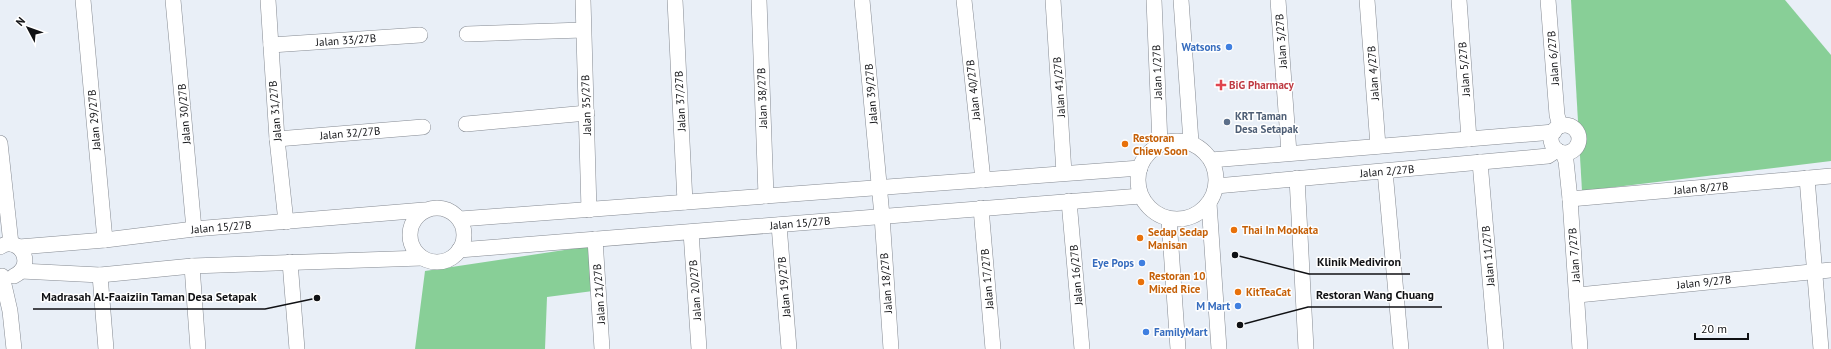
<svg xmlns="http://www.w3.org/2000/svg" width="1831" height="349" font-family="'PT Sans',sans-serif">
	<rect width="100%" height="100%" fill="#e9eff7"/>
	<!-- green -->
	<g fill="#88cf97">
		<path d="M1571 0H1785L1831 55V161L1582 191Z"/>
		<path d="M591 246 593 291 547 297 545 349H415L425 271Z"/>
	</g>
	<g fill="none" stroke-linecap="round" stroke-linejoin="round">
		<!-- minor casing -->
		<g stroke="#858a92" stroke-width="16">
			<g id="minor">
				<path d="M83 0 105 240"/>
				<path d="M173 0 194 229"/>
				<path d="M268 0 277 139 286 222"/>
				<path d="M583 0 589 210"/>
				<path d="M675 0 685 202"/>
				<path d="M759 0 766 196"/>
				<path d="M862 0 882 216 891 349"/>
				<path d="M964 0 983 180"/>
				<path d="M1053 0 1064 173"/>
				<path d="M1154 0 1160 144"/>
				<path d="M1181 0 1191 142"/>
				<path d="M1278 0 1289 153"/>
				<path d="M1367 0 1378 146"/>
				<path d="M1459 0 1469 139"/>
				<path d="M1548 0 1557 115 1560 126"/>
				<path d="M467 34 583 30"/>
				<path d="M271 45 420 35"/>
				<path d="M466 124 587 113"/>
				<circle cx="1565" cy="139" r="14"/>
				<path d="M277 139 423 127"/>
				<circle cx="1177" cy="180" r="39"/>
				<path d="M0 143 11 244"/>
				<path d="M1563 153 1566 161 1570 199 1580 349"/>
				<path d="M1211 160 1554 132"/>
				<path d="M1480 162 1496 349"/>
				<path d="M1385 171 1401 349"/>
				<path d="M1297 178 1306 349"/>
				<path d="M1807 178 1821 349"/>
				<path d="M1216 186 1548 156 1557 150"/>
				<path d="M1570 199 1831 176"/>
				<path d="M1069 201 1082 349"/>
				<path d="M1209 203 1219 349"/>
				<circle cx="437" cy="235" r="27"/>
				<path d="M981 208 993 349"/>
				<path d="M460 219 1140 168"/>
				<path d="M1169 219 1178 349"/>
				<path d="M779 225 789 349"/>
				<path d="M691 232 699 349"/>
				<path d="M595 239 602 349"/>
				<path d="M0 247C19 234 37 265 14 276"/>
				<path d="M19 247 105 240 194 229 424 210"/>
				<path d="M459 250 1141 196"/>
				<path d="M290 262 297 349"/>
				<path d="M192 266 198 349"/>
				<path d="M21 271 100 275 192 266 422 258"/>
				<path d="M100 275 106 349"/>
				<path d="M2 276 10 311 14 349"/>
				<path d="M1578 295 1831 270"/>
			</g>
		</g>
		<!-- minor -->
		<use href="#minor" stroke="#fff" stroke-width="15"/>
	</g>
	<!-- markers -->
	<g fill="#3f7fe0" stroke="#fff" stroke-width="1.5">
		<circle cx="1229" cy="47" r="4"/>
		<circle cx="1142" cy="263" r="4"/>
		<circle cx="1238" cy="306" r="4"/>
		<circle cx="1146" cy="332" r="4"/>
	</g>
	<path fill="#e0444e" stroke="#fff" stroke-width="1.5" d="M1219 79h4v4h4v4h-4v4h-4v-4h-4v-4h4z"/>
	<circle fill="#5c6f8a" stroke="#fff" stroke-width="1.5" cx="1227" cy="122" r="4"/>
	<g fill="#e8710a" stroke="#fff" stroke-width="1.5">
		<circle cx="1125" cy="144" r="4"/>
		<circle cx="1234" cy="230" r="4"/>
		<circle cx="1140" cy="238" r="4"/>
		<circle cx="1141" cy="282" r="4"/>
		<circle cx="1238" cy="292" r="4"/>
	</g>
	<g text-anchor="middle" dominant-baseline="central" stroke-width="3" stroke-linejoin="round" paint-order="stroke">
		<!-- street labels -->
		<g font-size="11" fill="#101114" stroke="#fff">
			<text transform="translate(346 40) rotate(-4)">Jalan 33/27B</text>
			<text transform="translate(1281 41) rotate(-94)">Jalan 3/27B</text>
			<text transform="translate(1553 58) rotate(-94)">Jalan 6/27B</text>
			<text transform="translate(1464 69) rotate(-94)">Jalan 5/27B</text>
			<text transform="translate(1157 72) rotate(-92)">Jalan 1/27B</text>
			<text transform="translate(1373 73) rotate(-94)">Jalan 4/27B</text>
			<text transform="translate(1059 87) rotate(-94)">Jalan 41/27B</text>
			<text transform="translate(973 90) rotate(-96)">Jalan 40/27B</text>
			<text transform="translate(871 94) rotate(-95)">Jalan 39/27B</text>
			<text transform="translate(762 98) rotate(-92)">Jalan 38/27B</text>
			<text transform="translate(680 101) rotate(-93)">Jalan 37/27B</text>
			<text transform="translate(586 105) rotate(-92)">Jalan 35/27B</text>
			<text transform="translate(275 111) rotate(-95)">Jalan 31/27B</text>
			<text transform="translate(184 114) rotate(-95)">Jalan 30/27B</text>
			<text transform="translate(94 120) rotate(-95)">Jalan 29/27B</text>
			<text transform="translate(350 133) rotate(-5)">Jalan 32/27B</text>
			<text transform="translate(1387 171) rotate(-5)">Jalan 2/27B</text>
			<text transform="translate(1701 188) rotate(-5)">Jalan 8/27B</text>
			<text transform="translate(800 223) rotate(-5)">Jalan 15/27B</text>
			<text transform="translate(221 227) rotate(-5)">Jalan 15/27B</text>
			<text transform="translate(1574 255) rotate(-94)">Jalan 7/27B</text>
			<text transform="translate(1488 256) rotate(-95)">Jalan 11/27B</text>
			<text transform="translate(1076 275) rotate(-95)">Jalan 16/27B</text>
			<text transform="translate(987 279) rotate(-95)">Jalan 17/27B</text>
			<text transform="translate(1704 282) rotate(-6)">Jalan 9/27B</text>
			<text transform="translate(886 283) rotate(-94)">Jalan 18/27B</text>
			<text transform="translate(784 287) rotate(-95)">Jalan 19/27B</text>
			<text transform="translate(695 290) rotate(-94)">Jalan 20/27B</text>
			<text transform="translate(599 294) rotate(-94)">Jalan 21/27B</text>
		</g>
		<!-- shop labels -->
		<g font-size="11" font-weight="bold" fill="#366cbe" stroke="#fff" text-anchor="end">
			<text x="1221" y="47">Watsons</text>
			<text x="1134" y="263">Eye Pops</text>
			<text x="1230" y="306">M Mart</text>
			<text x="1154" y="332" text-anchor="start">FamilyMart</text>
		</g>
		<!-- health labels -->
		<g font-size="11" font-weight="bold" fill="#be3a42" stroke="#fff" text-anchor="start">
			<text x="1229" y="85">BiG Pharmacy</text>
		</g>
		<!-- service labels -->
		<g font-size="11" font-weight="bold" fill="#4e5e75" stroke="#fff" text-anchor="start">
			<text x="1235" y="116">KRT Taman<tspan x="1235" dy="13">Desa Setapak</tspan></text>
		</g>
		<!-- food labels -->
		<g font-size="11" font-weight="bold" fill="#c56008" stroke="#fff" text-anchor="start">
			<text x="1133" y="138">Restoran<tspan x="1133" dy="13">Chiew Soon</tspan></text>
			<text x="1242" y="230">Thai In Mookata</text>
			<text x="1148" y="232">Sedap Sedap<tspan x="1148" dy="13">Manisan</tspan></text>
			<text x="1149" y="276">Restoran 10<tspan x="1149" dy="13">Mixed Rice</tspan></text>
			<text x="1246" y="292">KitTeaCat</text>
		</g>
	</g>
	<!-- callouts -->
	<path fill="none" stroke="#101114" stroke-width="1.5" d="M1235 255L1309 274H1410M1240 325L1308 307H1442M317 298L265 309H33"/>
	<g fill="#101114" stroke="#fff" stroke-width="1.5">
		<circle cx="1235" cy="255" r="4"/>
		<circle cx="1240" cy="325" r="4"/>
		<circle cx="317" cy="298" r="4"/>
	</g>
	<g font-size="12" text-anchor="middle" font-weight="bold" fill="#101114" stroke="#fff" stroke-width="3" stroke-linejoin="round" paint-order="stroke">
		<text x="1359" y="266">Klinik Mediviron</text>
		<text x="1375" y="299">Restoran Wang Chuang</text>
		<text x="149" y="301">Madrasah Al-Faaiziin Taman Desa Setapak</text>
	</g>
	<!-- north arrow -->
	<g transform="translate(28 28) rotate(311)" stroke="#ffffff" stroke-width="3" paint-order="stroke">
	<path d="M0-3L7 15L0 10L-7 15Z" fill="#101114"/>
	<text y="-6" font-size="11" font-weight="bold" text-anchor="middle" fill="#101114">N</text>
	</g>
	<!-- scale -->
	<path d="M1695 333v6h53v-6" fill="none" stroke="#101114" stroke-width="2"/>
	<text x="1701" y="333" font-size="12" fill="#101114" stroke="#ffffff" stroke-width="3" paint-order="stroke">20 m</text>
</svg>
